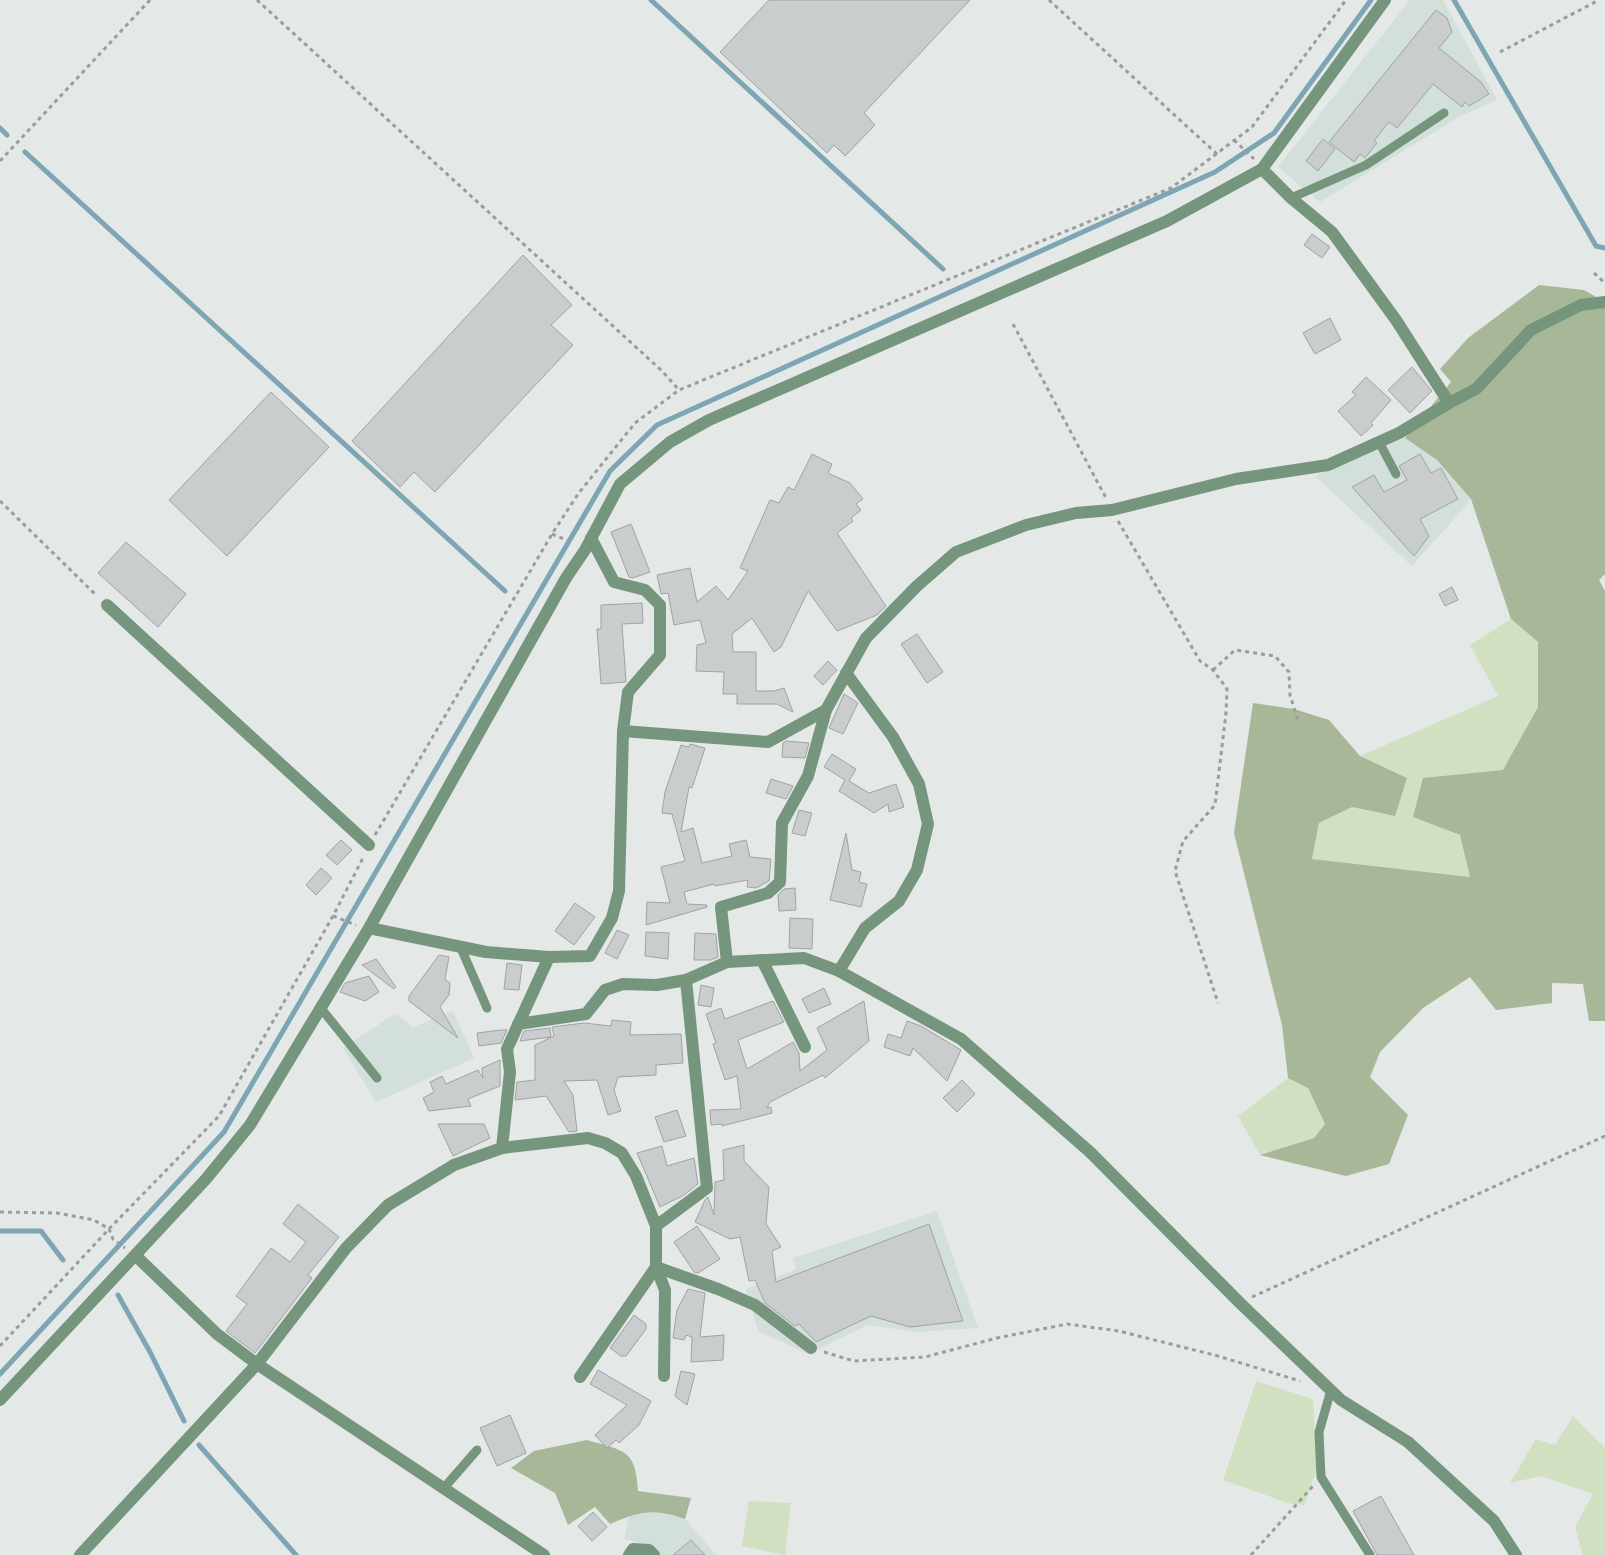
<svg xmlns="http://www.w3.org/2000/svg" width="1605" height="1555" font-family="Quicksand,sans-serif">
	<rect width="100%" height="100%" fill="#e4e8e7"/>
	<!-- built -->
	<g fill="#d3dfdb">
		<path d="M1410 0H1443L1497 100 1457 118 1320 202 1278 167Z"/>
		<path d="M1405 438 1437 460 1472 499 1412 566 1315 476Z"/>
		<path d="M453 1011 474 1058 376 1102 343 1048 395 1014 413 1027Z"/>
		<path d="M937 1211 978 1328 917 1332 868 1325 809 1354 758 1331 746 1289 796 1269 793 1258Z"/>
		<path d="M644 1511 665 1512 685 1519 716 1555H661L654 1547 624 1539 629 1516Z"/>
	</g>
	<!-- green -->
	<g fill="#d2e0c2">
		<path d="M1511 619 1538 642V707L1503 771 1423 778 1413 817 1460 835 1470 877 1312 859 1319 823 1352 807 1394 816 1407 778 1360 756 1498 696 1470 645Z"/>
		<path d="M1288 1078 1308 1088 1325 1124 1314 1138 1260 1155 1238 1116Z"/>
		<path d="M1256 1381 1313 1399 1317 1469 1304 1505 1288 1503 1223 1480Z"/>
		<path d="M1573 1416 1605 1448V1555H1583L1575 1527 1593 1494 1541 1476 1510 1483 1536 1439 1555 1445Z"/>
		<path d="M749 1501 791 1503 785 1555 742 1546Z"/>
	</g>
	<!-- forest -->
	<g fill="#a8b797">
		<path d="M1539 285 1584 290 1605 302V574L1599 580 1605 591V1021H1589L1583 984 1552 983V1003L1496 1010 1470 977 1423 1008 1380 1052 1370 1077 1408 1115 1389 1164 1346 1176 1260 1155 1314 1138 1325 1124 1308 1088 1288 1078 1282 1025 1234 833 1253 703 1294 709 1329 720 1360 756 1407 778 1395 816 1352 807 1319 823 1312 859 1470 877 1460 835 1413 817 1423 778 1503 770 1538 707V642L1511 619 1471 499 1437 460 1405 438 1451 382 1440 369 1468 338Z"/>
		<path d="M587 1440C623 1451 636 1448 638 1491L691 1498 685 1519C654 1508 640 1511 610 1524L595 1507 568 1525 555 1493 511 1468 534 1451Z"/>
	</g>
	<g fill="none" stroke-linecap="round" stroke-linejoin="round">
		<!-- stream -->
		<g stroke="#7da5b4" stroke-width="5">
			<path d="M651 0 943 269"/>
			<path d="M1454 0 1596 246 1605 248"/>
			<path d="M0 128 7 135"/>
			<path d="M25 152 505 591"/>
			<path d="M0 1231H41L63 1260"/>
			<path d="M118 1295 150 1352 184 1421"/>
			<path d="M0 1374 224 1132 610 471 657 425 1215 172 1274 133 1371 0"/>
			<path d="M199 1445 296 1555"/>
		</g>
	</g>
	<!-- building -->
	<g fill="#c9cdcd" stroke="#9fa3a3">
		<path d="M769 0H970L864 113 875 125 845 156 834 145 827 153 720 52Z"/>
		<path d="M1436 10 1447 18 1452 32 1439 48 1481 82 1489 94 1469 106 1465 102 1462 107 1433 84 1397 128 1389 122 1374 141 1377 143 1365 158 1360 154 1354 162 1329 142Z"/>
		<path d="M1323 139 1335 149 1318 171 1306 161Z"/>
		<path d="M1312 234 1330 247 1322 258 1304 245Z"/>
		<path d="M523 255 572 305 551 325 573 345 435 492 414 472 400 487 352 441Z"/>
		<path d="M1330 318 1341 340 1315 354 1303 333Z"/>
		<path d="M1412 367 1432 391 1410 413 1388 390Z"/>
		<path d="M1366 377 1391 400 1371 423 1373 425 1361 436 1338 411 1356 395 1352 392Z"/>
		<path d="M271 392 329 447 227 556 169 500Z"/>
		<path d="M812 454 832 464 828 473 850 483 863 499 856 504 861 510 851 518 853 521 837 533 886 606 877 615 837 631 808 591 781 647 774 652 752 618 732 634 733 652H756V691H774L784 688 793 712 777 704H737V694H723L724 672 696 671 697 645 706 643 700 620 674 625 668 593 661 594 657 575 690 568 697 602 716 586 728 600 748 571 740 568 770 500 779 503 788 487 794 490Z"/>
		<path d="M1420 454 1431 473 1441 468 1458 499 1420 519 1429 536 1414 556 1352 487 1374 475 1384 492 1407 480 1399 466Z"/>
		<path d="M631 524 650 572 633 578 629 577 611 532Z"/>
		<path d="M126 542 186 594 158 627 98 573Z"/>
		<path d="M1452 587 1458 600 1445 606 1439 594Z"/>
		<path d="M642 603 643 623 622 624 626 682 601 684 597 629H601V605Z"/>
		<path d="M917 634 943 672 927 683 901 644Z"/>
		<path d="M828 661 837 670 823 685 814 676Z"/>
		<path d="M844 694 858 703 843 734 829 728Z"/>
		<path d="M786 741 809 743 805 758 782 757 783 743Z"/>
		<path d="M690 744 705 748 692 788 689 787 681 832 693 828 702 863 732 856 729 844 746 840 750 857 771 859 769 881 756 888 747 887 748 880 715 886 714 884 684 892 687 904 707 905V907L646 925 647 902 670 903 661 867 685 861 672 814 662 813 665 792 681 745 689 747Z"/>
		<path d="M832 754 856 769 849 781 869 793 896 784 904 807 889 812 888 804 874 813 839 791 845 780 824 767Z"/>
		<path d="M771 779 793 786 786 799 766 793Z"/>
		<path d="M799 810 812 813 805 836 792 833Z"/>
		<path d="M846 833 852 870 861 872 859 882 867 884 861 907 830 900Z"/>
		<path d="M341 840 352 850 337 865 326 855Z"/>
		<path d="M321 868 332 878 316 895 306 885Z"/>
		<path d="M795 888 796 910 779 911 778 895 784 889Z"/>
		<path d="M575 903 595 917 574 945 555 931Z"/>
		<path d="M790 918 813 919 812 949 789 948Z"/>
		<path d="M617 930 629 935 617 959 605 953Z"/>
		<path d="M646 932 669 933 668 959 645 956Z"/>
		<path d="M695 933 716 934 718 957 711 960H694Z"/>
		<path d="M439 955 449 957 445 979 450 983 449 995 440 1007 458 1038 409 1001V996Z"/>
		<path d="M376 959 396 987 394 989 362 965Z"/>
		<path d="M507 963 522 965 519 990 504 989Z"/>
		<path d="M369 976 379 992 365 1001 340 992 345 983Z"/>
		<path d="M701 985 714 988 711 1007 698 1005Z"/>
		<path d="M824 988 831 1004 809 1013 802 999Z"/>
		<path d="M773 1001 784 1022 738 1040 747 1069 793 1042 799 1053 800 1071 827 1050 817 1028 864 1001 869 1041 825 1078 823 1075 770 1102 767 1108 771 1107 772 1113 722 1126V1124L711 1125 710 1110 741 1109 737 1076 725 1080 713 1044 716 1043 706 1014 721 1008 725 1019Z"/>
		<path d="M612 1020 631 1022 630 1035 681 1034 683 1063 656 1065V1075L618 1077 614 1090 621 1111 608 1115 597 1080 564 1081 573 1095 577 1131 569 1132 546 1096 515 1100 517 1082 535 1080V1045L554 1036 552 1027 584 1023 611 1026Z"/>
		<path d="M907 1021 921 1026 961 1050 947 1081 913 1048 910 1056 884 1047 888 1034 901 1038Z"/>
		<path d="M550 1028 551 1037 520 1041 524 1031Z"/>
		<path d="M501 1030H507L501 1043 479 1046 477 1033Z"/>
		<path d="M500 1060V1086L468 1099 471 1106 429 1111 423 1098 434 1092 430 1082 442 1076 446 1084 478 1070 483 1078 482 1068Z"/>
		<path d="M962 1080 975 1094 957 1112 943 1098Z"/>
		<path d="M677 1110 686 1136 664 1142 655 1117Z"/>
		<path d="M438 1124H484L490 1138 453 1156Z"/>
		<path d="M744 1145V1161L769 1187 766 1224 781 1247 772 1251 776 1282 929 1224 963 1321 910 1327 871 1316 816 1342 799 1324 795 1326 765 1303 755 1280 749 1281 740 1237 730 1239 695 1222 705 1200 708 1197 714 1215 715 1182 724 1180 723 1150Z"/>
		<path d="M662 1146 667 1166 694 1158 698 1184 684 1195 660 1207 637 1153Z"/>
		<path d="M298 1204 339 1237 308 1275 312 1278 255 1353 226 1331 247 1304 236 1296 271 1248 290 1262 306 1242 283 1224Z"/>
		<path d="M697 1226 720 1259 698 1273 694 1272 674 1242Z"/>
		<path d="M688 1289 705 1293 700 1337 724 1335 723 1360 691 1362 692 1337 686 1335 684 1340 673 1338 677 1310Z"/>
		<path d="M634 1315 646 1324V1329L626 1356H621L610 1348Z"/>
		<path d="M598 1370 651 1401 639 1425 619 1443 616 1440 607 1448 595 1435 627 1405 590 1384Z"/>
		<path d="M681 1371 695 1374 687 1405 675 1396Z"/>
		<path d="M510 1415 526 1453 497 1466 480 1428Z"/>
		<path d="M1381 1496 1414 1555H1377L1353 1511Z"/>
		<path d="M593 1512 607 1527 592 1541 578 1526Z"/>
		<path d="M691 1540 705 1555H673Z"/>
	</g>
	<g fill="none" stroke-linecap="round" stroke-linejoin="round">
		<!-- path -->
		<g stroke="#9a9d9c" stroke-width="3" stroke-dasharray="4 4" stroke-linecap="butt">
			<path d="M257 0 662 371 679 390"/>
			<path d="M1049 0 1217 154"/>
			<path d="M1500 52 1599 0"/>
			<path d="M1234 140 1254 159"/>
			<path d="M0 161 150 0"/>
			<path d="M1594 273 1605 283"/>
			<path d="M1013 324 1106 498"/>
			<path d="M0 501 97 596"/>
			<path d="M1118 521 1200 661 1213 670 1227 689 1226 713 1215 805 1183 841 1175 871 1218 1003"/>
			<path d="M552 534 574 543"/>
			<path d="M1213 670 1235 650 1275 656 1289 672 1290 695 1298 721"/>
			<path d="M375 835 552 534 578 494 635 423 679 390 1171 188 1252 127 1346 0"/>
			<path d="M333 916 356 925"/>
			<path d="M0 1212 57 1213 94 1220 109 1229 113 1239 125 1248"/>
			<path d="M1252 1297 1605 1136"/>
			<path d="M0 1346 109 1229 219 1116 333 916 364 856"/>
			<path d="M824 1352 854 1361 925 1357 997 1338 1067 1324 1119 1331 1218 1356 1300 1381"/>
			<path d="M1251 1555 1314 1485"/>
		</g>
		<!-- service -->
		<g stroke="#76957d" stroke-width="9">
			<path d="M1291 198 1366 165 1444 113"/>
			<path d="M1379 442 1396 474"/>
			<path d="M460 946 487 1008"/>
			<path d="M320 1007 377 1078"/>
			<path d="M1331 1390 1319 1432 1321 1477 1370 1555"/>
			<path d="M443 1489 477 1450"/>
		</g>
		<!-- minor -->
		<g stroke="#76957d" stroke-width="12">
			<path d="M1449 403 1476 389 1531 330 1581 305 1605 302"/>
			<path d="M107 605 369 845"/>
			<path d="M623 731 768 742 826 710 866 638 917 586 956 552 1026 525 1076 513 1112 510 1236 479 1328 465 1399 433 1449 403 1396 320 1332 232 1291 198 1262 169"/>
			<path d="M369 928 486 952 549 957 590 956 612 918 619 891 623 731 628 692 660 655V605L645 590 614 582 591 538"/>
			<path d="M762 960 805 1047"/>
			<path d="M727 962 804 958 839 971 961 1039 1090 1152 1240 1303 1341 1400 1408 1442 1494 1521 1516 1555"/>
			<path d="M839 971 865 928 899 901 917 870 928 824 919 784 893 737 846 673"/>
			<path d="M518 1024 586 1014 605 990 623 984 657 985 686 980"/>
			<path d="M502 1148 588 1138 605 1143 622 1153 636 1176 656 1226V1267L665 1290 664 1376"/>
			<path d="M656 1226 707 1188 686 980 727 962 721 907 768 893 780 882 782 823 808 776 826 710"/>
			<path d="M136 1256 217 1334 257 1364 544 1555"/>
			<path d="M580 1377 656 1267 718 1289 755 1305 811 1348"/>
			<path d="M80 1555 257 1364 346 1248 388 1205 454 1165 502 1148 510 1072 507 1049 549 957"/>
			<path d="M629 1555 633 1549 649 1550 654 1555"/>
		</g>
		<!-- tertiary -->
		<path stroke="#76957d" stroke-width="12" d="M0 1400 206 1179 250 1125 369 928 566 578 585 550 620 484 670 442 709 420 1167 221 1262 169 1385 0"/>
	</g>
</svg>
